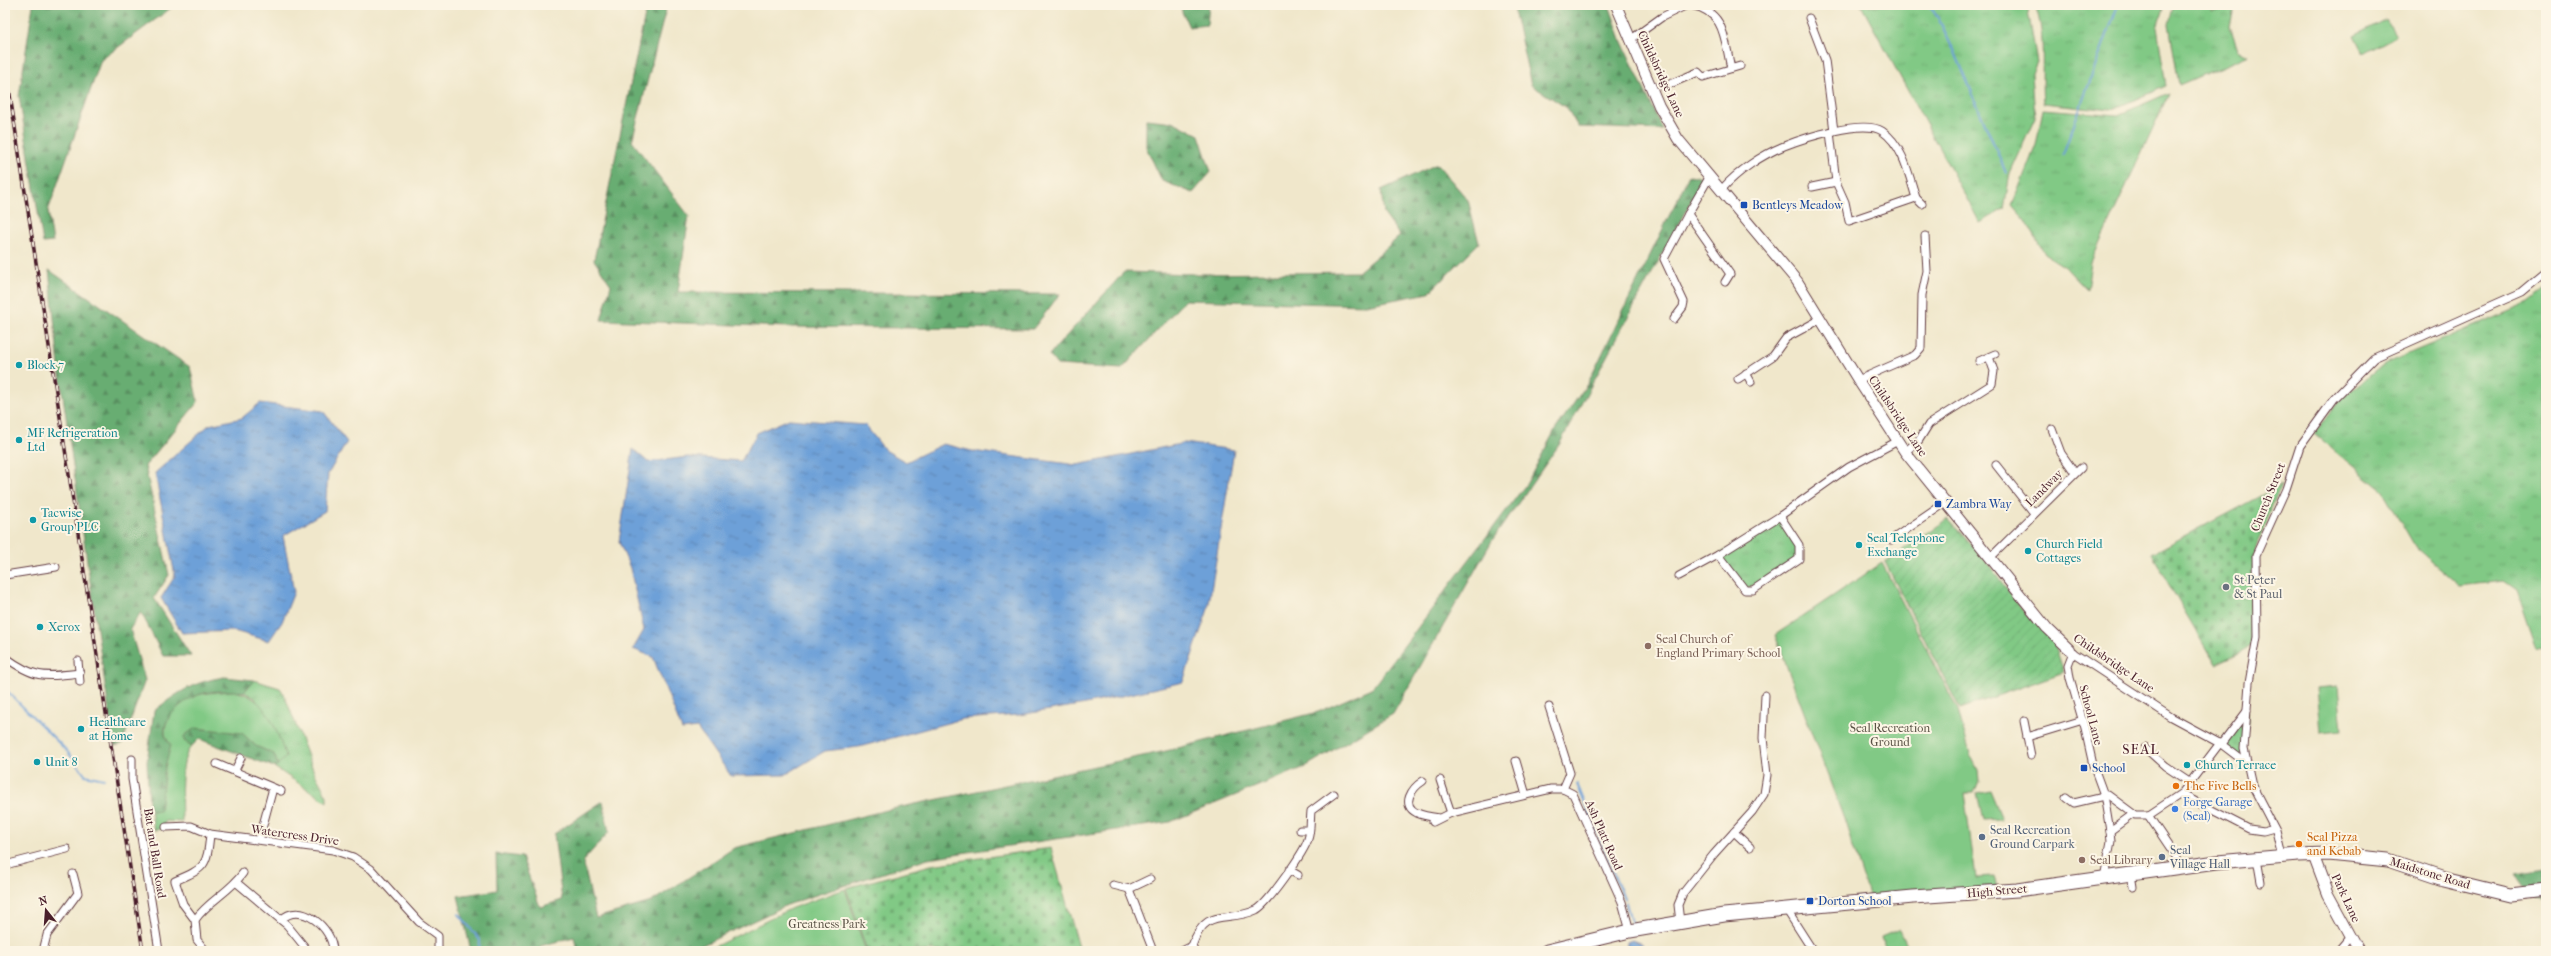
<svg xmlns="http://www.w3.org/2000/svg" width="2551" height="956" font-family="'IM FELL French Canon',serif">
	<defs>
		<pattern id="grass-tufts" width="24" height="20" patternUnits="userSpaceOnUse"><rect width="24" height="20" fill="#81c985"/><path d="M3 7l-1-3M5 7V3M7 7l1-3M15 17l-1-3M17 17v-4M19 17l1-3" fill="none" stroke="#71ac73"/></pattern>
		<pattern id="forest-firs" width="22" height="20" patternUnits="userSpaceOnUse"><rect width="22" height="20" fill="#68ad72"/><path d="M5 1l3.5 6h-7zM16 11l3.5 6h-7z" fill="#588c5e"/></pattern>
		<pattern id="cemetery-stones" width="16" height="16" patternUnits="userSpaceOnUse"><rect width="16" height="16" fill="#81c985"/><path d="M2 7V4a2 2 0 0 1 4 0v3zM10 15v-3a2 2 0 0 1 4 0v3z" fill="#71ac73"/></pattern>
		<pattern id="garden-furrows" width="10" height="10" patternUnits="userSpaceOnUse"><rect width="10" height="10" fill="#81c985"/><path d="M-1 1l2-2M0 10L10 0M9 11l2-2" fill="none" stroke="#71ac73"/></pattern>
		<pattern id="water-ripples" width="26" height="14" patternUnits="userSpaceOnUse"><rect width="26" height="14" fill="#6da0d8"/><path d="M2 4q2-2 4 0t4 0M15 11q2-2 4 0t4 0" fill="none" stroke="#5c82af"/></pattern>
	</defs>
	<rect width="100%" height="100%" fill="#fcf5e5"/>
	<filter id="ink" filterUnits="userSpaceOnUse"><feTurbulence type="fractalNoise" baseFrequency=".025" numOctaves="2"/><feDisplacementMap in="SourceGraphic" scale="8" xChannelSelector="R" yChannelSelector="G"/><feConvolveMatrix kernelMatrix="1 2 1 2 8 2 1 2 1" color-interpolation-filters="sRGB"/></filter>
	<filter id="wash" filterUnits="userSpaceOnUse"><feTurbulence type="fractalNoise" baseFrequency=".012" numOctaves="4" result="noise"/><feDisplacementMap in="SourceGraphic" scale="16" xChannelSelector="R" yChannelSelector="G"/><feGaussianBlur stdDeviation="0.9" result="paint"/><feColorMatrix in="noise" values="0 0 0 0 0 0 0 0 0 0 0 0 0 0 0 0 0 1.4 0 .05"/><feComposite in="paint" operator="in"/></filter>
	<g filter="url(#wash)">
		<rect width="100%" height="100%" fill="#f0e7cb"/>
		<!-- grass -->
		<g fill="url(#grass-tufts)" stroke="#667458">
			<path d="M1861 5H2027L2037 62 2032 73 2035 118 2010 173 2004 209 1980 223Z"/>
			<path d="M2035 5H2162L2163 8 2157 27 2166 86 2111 110 2043 103C2040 69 2047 38 2035 5Z"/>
			<path d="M2174 5H2211L2212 11 2234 8 2230 26 2238 50 2249 55 2179 85 2169 24Z"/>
			<path d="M2169 93 2091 262 2087 290 2065 267 2045 254 2026 221 2012 205 2036 145 2043 109 2118 115Z"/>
			<path d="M2546 290V644L2537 648 2517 590 2504 581 2460 586 2416 548 2383 491 2314 434 2340 400 2384 364 2529 303Z"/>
			<path d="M1780 516 1799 545V559L1745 590 1718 555Z"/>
			<path d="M254 680 280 688 284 694 314 772 327 796V802L274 767 286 757 255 698 244 692Z"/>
			<path d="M2247 710 2246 763 2221 744Z"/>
		</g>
		<!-- forest -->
		<g fill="url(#forest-firs)" stroke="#59664e">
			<path d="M33 5H175L101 60 48 211 53 242 43 243 19 96Z"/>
			<path d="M647 5H667L632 141 689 216 678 292 1060 294 1033 329 787 327 601 320 611 285 594 260Z"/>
			<path d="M1181 5H1209L1207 25 1189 27 1182 12Z"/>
			<path d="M1513 5H1609L1622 42 1663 130 1578 127 1567 108 1531 85Z"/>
			<path d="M1146 119 1174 122 1199 135 1211 172 1193 193 1162 181 1146 147Z"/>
			<path d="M1437 164 1468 200 1479 243 1429 293 1366 305 1185 300 1122 369 1057 365 1049 355 1124 272 1197 274 1358 272 1400 236 1384 214 1381 190Z"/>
			<path d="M1689 175 1704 177 1559 445 1493 539 1393 714 1305 767 1170 822 928 858 789 904 690 951H577L574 937 540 946 541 951H471L458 896 497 890 496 854 522 857 540 907 562 900 554 834 603 801 609 832 583 861 596 918 651 902 734 848 887 810 1166 751 1318 712 1372 688 1527 483 1555 430 1588 383Z"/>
			<path d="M49 270 190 367 198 402 145 466 169 575 154 598 191 656H163L141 612 130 629 145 680 122 744 114 746 60 376Z"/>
			<path d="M224 677 254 680 244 692C231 691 214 690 201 694 182 701 151 725 171 745L165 767 160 811H151L149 806 147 762 154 711C178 692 193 682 224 677Z"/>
			<path d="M195 728 242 733 256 746 274 754 278 765 274 767 199 739 192 746 184 741 183 736Z"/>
			<path d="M2546 869V901L2533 899 2515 874Z"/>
		</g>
		<!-- cemetery -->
		<g fill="url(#cemetery-stones)" stroke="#667458">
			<path d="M2281 485 2253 555 2254 632 2251 645 2243 652 2216 665 2151 554Z"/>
			<path d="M1051 848 1080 951H867L846 888 931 865Z"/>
		</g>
		<!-- park -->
		<g fill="#81c985" stroke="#667458">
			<path d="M2386 19 2396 36 2363 54 2354 36Z"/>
			<path d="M1882 563 1958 710 1970 754 1978 770 1979 781 1974 793H1964L1976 878 1995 877 1998 887 1870 899 1844 819 1775 635Z"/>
			<path d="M2338 686 2342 730 2321 732 2317 688Z"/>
			<path d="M233 691C266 695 276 729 286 757L278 765 274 754 256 746 242 733 195 728 184 736V741L192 746C178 758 182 804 182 822L165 821 164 829 154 830 151 811H160L165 767 171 745C152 725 182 699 202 694 212 692 223 692 233 691Z"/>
			<path d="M1990 790 2002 819 1983 820 1977 793Z"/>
			<path d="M845 889 866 951H706L792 908Z"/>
			<path d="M1900 929 1910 951H1887L1881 937Z"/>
		</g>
		<!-- garden -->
		<path fill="url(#garden-furrows)" stroke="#667458" d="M1948 519 1986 561 2020 607 2053 640 2064 672 1960 709 1885 562Z"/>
		<!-- water -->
		<g fill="url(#water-ripples)" stroke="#5c6082">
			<path d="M260 403 323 411 347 442 328 474 325 511 283 536 294 592 282 622 269 641 234 631 182 633 161 598 175 576 155 473 209 425 242 418Z"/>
			<path d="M789 419 865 425 885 450 906 462 943 444 972 451 1077 465 1185 443 1234 450 1208 609 1183 682 1086 704 1019 715 962 719 859 747 825 751 785 775 731 776 697 728 682 730 653 657 633 649 644 630 630 568 619 542 633 449 648 462 688 457 741 461 757 433Z"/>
			<path d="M1632 940 1642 944 1640 951H1627V942Z"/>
		</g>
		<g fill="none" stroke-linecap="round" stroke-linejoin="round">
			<!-- stream -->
			<g stroke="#6da0d8" stroke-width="2">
				<path d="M1929 5 1938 18 1954 50 2006 173"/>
				<path d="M2063 154 2118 5"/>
				<path d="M5 689 67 751 85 775 104 779"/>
				<path d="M1577 784 1624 899"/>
				<path d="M1626 903 1632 925"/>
				<path d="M459 914 480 940 479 951"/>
			</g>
		</g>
	</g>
	<g filter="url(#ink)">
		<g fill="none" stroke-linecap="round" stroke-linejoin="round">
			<!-- street casing -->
			<g stroke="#633d43" stroke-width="9">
				<g id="street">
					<path d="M1691 5C1726 12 1724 39 1731 68"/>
					<path d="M1809 18 1825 60 1834 131"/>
					<path d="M1630 40 1662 17 1687 5"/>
					<path d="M1663 87 1698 72 1703 77 1740 66"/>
					<path d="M1830 132 1836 182 1845 202 1849 221 1916 198 1922 204"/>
					<path d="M1710 176 1688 214 1730 274 1725 282"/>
					<path d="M1812 187 1836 182"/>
					<path d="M1722 189C1738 171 1762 155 1784 146 1804 138 1863 119 1882 131 1903 145 1909 175 1916 198"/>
					<path d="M1674 319 1683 307 1684 302 1664 259 1688 214"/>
					<path d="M1979 361 1995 354"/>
					<path d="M1746 373 1751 382"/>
					<path d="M1738 379 1773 356 1786 338 1821 319"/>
					<path d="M1858 380 1915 355 1921 348 1922 295 1927 271 1925 236"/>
					<path d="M2052 429 2061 453 2075 473"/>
					<path d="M1905 452 1919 440 1929 424 1992 384 1994 371 1989 357"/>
					<path d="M1996 465 2034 513"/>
					<path d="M1891 540 1945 503"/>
					<path d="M1718 555 1745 590H1753L1799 559V545L1780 516"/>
					<path d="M1990 558 2081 468"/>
					<path d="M5 575 56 567"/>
					<path d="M1679 576 1718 555 1780 516 1849 467 1898 441"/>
					<path d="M2069 650 2171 717 2221 744 2246 763"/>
					<path d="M2073 652 2068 665 2070 678 2085 729 2093 765 2104 795 2110 831 2111 841 2104 878"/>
					<path d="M5 657C35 679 44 677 80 673"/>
					<path d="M78 661 80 682"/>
					<path d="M1549 707 1570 773 1563 789 1573 794 1622 902 1630 931"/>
					<path d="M2024 721 2031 756"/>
					<path d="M2027 737 2083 720"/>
					<path d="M2222 744 2247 711"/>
					<path d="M2145 748 2165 766 2189 782"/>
					<path d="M132 759V779L159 951"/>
					<path d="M1516 761 1526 795"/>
					<path d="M217 764 281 791"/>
					<path d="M235 770 241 758"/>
					<path d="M1440 780 1451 813"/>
					<path d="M1423 781C1412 788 1400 805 1417 813 1424 816 1432 817 1439 818"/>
					<path d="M2181 794 2249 829 2263 831 2274 828"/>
					<path d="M2066 797 2074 803 2108 795 2135 815H2149L2182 793 2220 743"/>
					<path d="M2148 815 2177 858 2179 868"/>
					<path d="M1433 822 1451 813 1551 789H1563"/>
					<path d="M166 827 191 826 210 834 333 850 353 857 371 869 419 922 438 936V951"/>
					<path d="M1300 830H1309"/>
					<path d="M2110 831 2133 814"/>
					<path d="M1734 832 1750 847"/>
					<path d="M259 840 273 788"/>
					<path d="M2282 856 2276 831 2252 785 2244 749 2249 683 2257 637 2256 555 2286 489 2300 446 2334 399 2374 358 2522 292 2546 272"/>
					<path d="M2257 859 2261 882"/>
					<path d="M5 865 67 849"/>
					<path d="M1289 870 1298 875"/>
					<path d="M2131 874 2133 887"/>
					<path d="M237 883 287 925 308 951"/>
					<path d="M1113 885 1129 889 1150 879"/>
					<path d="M1129 889 1153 951"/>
					<path d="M1786 909 1813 951"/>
					<path d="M195 920C208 901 230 892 243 873"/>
					<path d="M281 920C300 900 333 928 333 951"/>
					<path d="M1680 922 1678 905 1683 893 1714 854 1752 812 1764 794 1767 775 1763 738 1765 695"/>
					<path d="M1192 946C1206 905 1226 924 1256 910 1267 905 1305 851 1308 839 1311 830 1310 820 1311 811L1334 794"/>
					<path d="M43 951 47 935 78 893 73 874"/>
					<path d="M206 951 197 940 195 920 183 904 175 881C205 868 207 867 210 834"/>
					<path d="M1182 951 1192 946 1194 951"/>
					<path d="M2338 951 2350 937"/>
				</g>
			</g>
			<!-- secondary casing -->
			<g stroke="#633d43" stroke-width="12">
				<g id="secondary">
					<path d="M1616 5 1659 106 1678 139 1797 281 1860 383 1905 452 2047 628 2069 649"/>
					<path d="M2313 854 2328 894 2359 951"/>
				</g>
			</g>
			<!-- highway casing -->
			<g stroke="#633d43" stroke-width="15">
				<path id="highway" d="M1547 951 1630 931 1724 915 1913 897 2017 890 2217 862 2298 855 2328 854 2388 860 2444 879 2510 895 2546 891"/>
			</g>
			<!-- street -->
			<use href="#street" stroke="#fff" stroke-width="7"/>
			<!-- secondary -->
			<use href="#secondary" stroke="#fff" stroke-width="10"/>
			<!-- highway -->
			<use href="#highway" stroke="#fff" stroke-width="13"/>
			<!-- rail casing -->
			<g stroke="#4a1f2b" stroke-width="3.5">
				<path id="rail" d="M5 63 143 951"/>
			</g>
			<!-- rail -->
			<use href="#rail" stroke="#fcf5e5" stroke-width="2" stroke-dasharray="6" stroke-linecap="butt"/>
		</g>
	</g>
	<!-- markers -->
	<g fill="#1a4fb4" stroke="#fcf5e5" stroke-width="1.5">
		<rect x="1740" y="201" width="8" height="8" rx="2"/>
		<rect x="1934" y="500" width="8" height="8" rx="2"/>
		<rect x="2080" y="764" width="8" height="8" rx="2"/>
		<rect x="1806" y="897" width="8" height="8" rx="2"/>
	</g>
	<g fill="#0f9aa8" stroke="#fcf5e5" stroke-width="1.5">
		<circle cx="19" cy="365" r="4"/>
		<circle cx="19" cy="440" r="4"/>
		<circle cx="33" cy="520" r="4"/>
		<circle cx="1859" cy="545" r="4"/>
		<circle cx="2028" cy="551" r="4"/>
		<circle cx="40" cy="627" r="4"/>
		<circle cx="81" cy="729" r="4"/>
		<circle cx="37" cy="762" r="4"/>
		<circle cx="2187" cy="765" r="4"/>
	</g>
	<circle fill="#6b7280" stroke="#fcf5e5" stroke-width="1.5" cx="2226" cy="587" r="4"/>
	<g fill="#8d6e63" stroke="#fcf5e5" stroke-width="1.5">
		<circle cx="1648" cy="646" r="4"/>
		<circle cx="2082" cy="860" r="4"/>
	</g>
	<g fill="#e8710a" stroke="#fcf5e5" stroke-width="1.5">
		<circle cx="2176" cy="786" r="4"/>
		<circle cx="2299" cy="844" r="4"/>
	</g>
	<circle fill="#3f7fe0" stroke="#fcf5e5" stroke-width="1.5" cx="2175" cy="809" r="4"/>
	<g fill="#5c6f8a" stroke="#fcf5e5" stroke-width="1.5">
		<circle cx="1982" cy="837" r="4"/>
		<circle cx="2162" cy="857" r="4"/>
	</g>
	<g text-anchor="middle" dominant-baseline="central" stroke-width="4" stroke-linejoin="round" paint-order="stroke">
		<!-- street labels -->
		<g font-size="12" fill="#4a1f2b" stroke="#fcf5e5">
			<text transform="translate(1661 74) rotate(65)">Childsbridge Lane</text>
			<text transform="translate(1898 416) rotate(56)">Childsbridge Lane</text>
			<text transform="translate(2044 488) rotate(-45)">Landway</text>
			<text transform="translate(2268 497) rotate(-68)">Church Street</text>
			<text transform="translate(2114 663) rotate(34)">Childsbridge Lane</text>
			<text transform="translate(2091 715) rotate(75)">School Lane</text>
			<text transform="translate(295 835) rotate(8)">Watercress Drive</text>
			<text transform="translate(1604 835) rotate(66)">Ash Platt Road</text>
			<text transform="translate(155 853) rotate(81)">Bat and Ball Road</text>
			<text transform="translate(2430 873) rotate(17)">Maidstone Road</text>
			<text transform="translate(1997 891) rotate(-5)">High Street</text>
			<text transform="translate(2346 898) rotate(65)">Park Lane</text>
		</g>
		<!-- transit labels -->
		<g font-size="12" fill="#164399" stroke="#fcf5e5" text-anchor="start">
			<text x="1752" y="205">Bentleys Meadow</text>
			<text x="1946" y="504">Zambra Way</text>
			<text x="2092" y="768">School</text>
			<text x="1818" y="901">Dorton School</text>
		</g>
		<!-- culture labels -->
		<g font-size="12" fill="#0d838f" stroke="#fcf5e5" text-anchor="start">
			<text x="27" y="365">Block 7</text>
			<text x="27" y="433">MF Refrigeration<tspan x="27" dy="14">Ltd</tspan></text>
			<text x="41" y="513">Tacwise<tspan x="41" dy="14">Group PLC</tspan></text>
			<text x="1867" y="538">Seal Telephone<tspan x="1867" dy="14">Exchange</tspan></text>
			<text x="2036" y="544">Church Field<tspan x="2036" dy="14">Cottages</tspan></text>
			<text x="48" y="627">Xerox</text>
			<text x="89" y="722">Healthcare<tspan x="89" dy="14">at Home</tspan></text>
			<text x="45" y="762">Unit 8</text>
			<text x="2195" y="765">Church Terrace</text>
		</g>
		<!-- worship labels -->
		<g font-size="12" fill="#5b616d" stroke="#fcf5e5" text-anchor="start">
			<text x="2234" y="580">St Peter<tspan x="2234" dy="14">&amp; St Paul</tspan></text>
		</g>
		<!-- education labels -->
		<g font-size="12" fill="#785e54" stroke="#fcf5e5" text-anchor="start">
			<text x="1656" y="639">Seal Church of<tspan x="1656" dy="14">England Primary School</tspan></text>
			<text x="2090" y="860">Seal Library</text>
		</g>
		<!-- park labels -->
		<g font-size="12" fill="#5a5246" stroke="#fcf5e5">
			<text x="1890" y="728">Seal Recreation<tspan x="1890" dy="14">Ground</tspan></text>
			<text x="827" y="924">Greatness Park</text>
		</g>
		<!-- food labels -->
		<g font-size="12" fill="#c56008" stroke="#fcf5e5" text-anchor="start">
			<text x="2184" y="786">The Five Bells</text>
			<text x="2307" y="837">Seal Pizza<tspan x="2307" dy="14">and Kebab</tspan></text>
		</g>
		<!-- shop labels -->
		<g font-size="12" fill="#366cbe" stroke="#fcf5e5" text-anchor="start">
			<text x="2183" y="802">Forge Garage<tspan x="2183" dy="14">(Seal)</tspan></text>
		</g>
		<!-- service labels -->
		<g font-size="12" fill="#4e5e75" stroke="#fcf5e5" text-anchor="start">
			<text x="1990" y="830">Seal Recreation<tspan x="1990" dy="14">Ground Carpark</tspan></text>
			<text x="2170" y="850">Seal<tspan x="2170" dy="14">Village Hall</tspan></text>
		</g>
		<!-- quarter labels -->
		<g font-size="14" letter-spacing="1" fill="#4a1f2b" stroke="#fcf5e5">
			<text x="2141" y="749">SEAL</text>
		</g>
	</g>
	<!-- margin -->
	<rect width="2551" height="956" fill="none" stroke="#fcf5e5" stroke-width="20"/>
	<!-- north arrow -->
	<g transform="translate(46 910) rotate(343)" stroke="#fcf5e5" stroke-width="3" paint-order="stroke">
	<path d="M0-3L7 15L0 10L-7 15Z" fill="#4a1f2b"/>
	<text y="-6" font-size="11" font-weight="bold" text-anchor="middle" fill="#4a1f2b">N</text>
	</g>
</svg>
